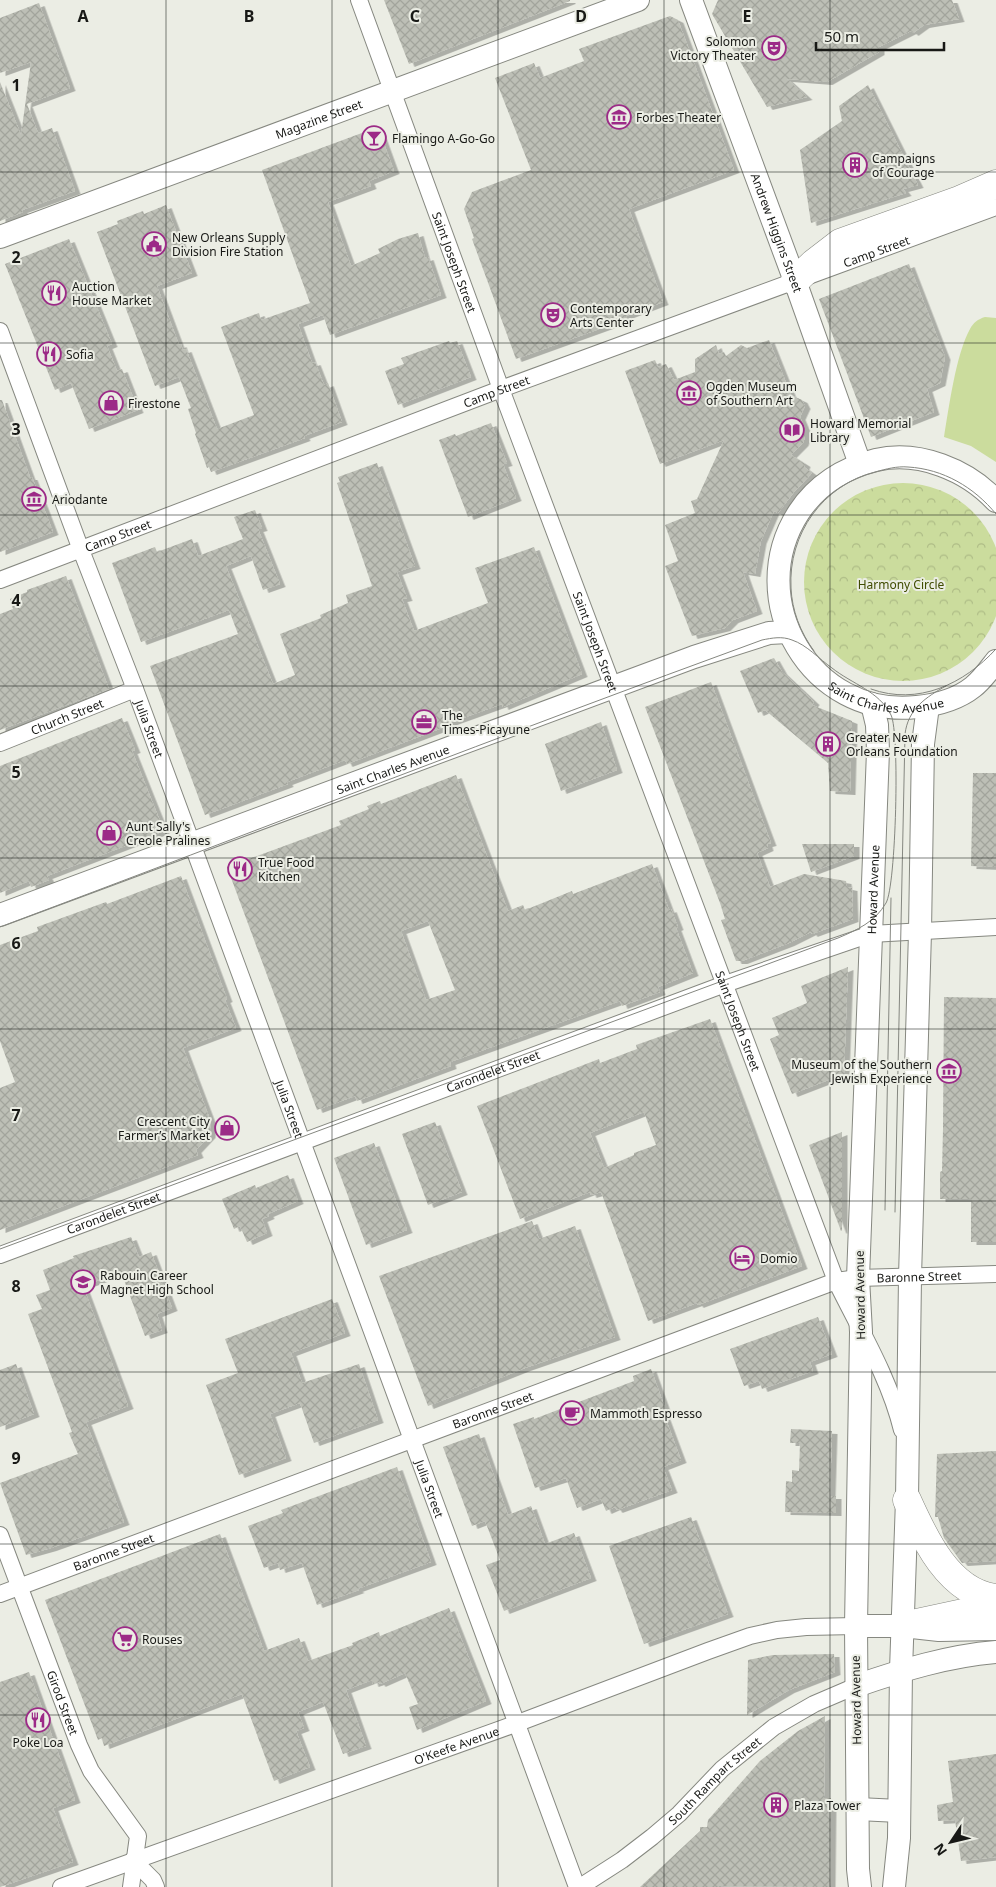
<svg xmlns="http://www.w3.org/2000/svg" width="996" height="1887" font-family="'Noto Sans',sans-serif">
	<defs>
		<pattern id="park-crowns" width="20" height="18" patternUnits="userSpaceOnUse" patternTransform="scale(1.25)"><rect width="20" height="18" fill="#cbdc9d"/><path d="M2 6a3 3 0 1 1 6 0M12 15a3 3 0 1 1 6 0" fill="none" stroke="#aebc86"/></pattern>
		<pattern id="building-cross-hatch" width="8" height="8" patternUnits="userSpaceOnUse" patternTransform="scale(1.25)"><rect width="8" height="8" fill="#bdbfb6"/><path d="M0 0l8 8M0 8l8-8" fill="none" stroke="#a2a49c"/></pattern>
		<filter id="shadow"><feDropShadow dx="5.5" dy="3" stdDeviation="0" flood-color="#0004"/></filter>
	</defs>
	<rect width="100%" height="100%" fill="#ebede4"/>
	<!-- grass -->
	<path fill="#cbdc9d" d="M985 317 996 318V462L971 446 944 437C949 407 956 354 970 329 973 323 978 319 985 317Z"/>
	<!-- park -->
	<circle fill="url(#park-crowns)" cx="903" cy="582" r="99"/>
	<!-- building -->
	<g fill="url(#building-cross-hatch)" fill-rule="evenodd" filter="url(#shadow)">
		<path d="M384 0H570V1L409 64Z"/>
		<path d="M718 0H952L959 19 924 25 913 33 911 31 879 47V52L827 82 787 79 807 97 767 107 712 14Z"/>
		<path d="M39 3 70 88 27 104 38 133 52 128 75 191 22 210 23 212 0 221V82L21 135 31 62 0 73V18Z"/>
		<path d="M670 16 678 20 734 170 629 209 663 302 626 316 627 319 516 359 472 239 474 238 464 209 472 192 531 170 495 78 534 63 540 78 584 61 579 49Z"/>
		<path d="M868 85 918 185 903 189 906 193 811 223 800 150 842 121 839 106Z"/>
		<path d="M378 127 394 171 369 181 371 186 328 202 351 266 380 253 378 249 398 239 418 233 425 258 428 257 441 295 330 335 323 315 298 324 312 363 315 362 324 385 328 383 342 422 304 436 305 438 211 472 209 467 207 468 195 434 196 433 188 409 191 408 179 377 155 386 97 232 118 224 117 221 143 211 144 214 166 205 192 273 157 286 179 345 181 344 183 350 186 349 217 429 254 415 221 327 259 313 261 320 310 303 262 170Z"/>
		<path d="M69 239 112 344 107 346 117 371 122 369 138 410 89 429 71 383 55 390 5 264Z"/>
		<path d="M909 264 945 357 940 383 927 389 934 412 871 437 819 299Z"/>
		<path d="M769 340 791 395 802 400 805 406 800 417 805 429V437L803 443 791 455 805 464 804 467 812 473 794 492 778 513 774 511 761 541 755 574 743 572 757 611 733 620 725 628 692 636 665 566 678 561 665 525 695 513 691 501 697 499 724 440 660 464 625 371 655 360 658 367 666 364 674 380 695 372V359L716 345 719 354 724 352 726 356 741 345 747 348Z"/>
		<path d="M449 341 450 343 457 341 471 377 398 405 385 371 404 364 401 358Z"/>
		<path d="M0 400H2L30 477H32L53 532 0 552Z"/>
		<path d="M491 423 507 463 503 464 516 498 468 517 439 440 455 434 456 436Z"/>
		<path d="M377 463 415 566 397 572 407 598 402 599 414 631 488 603 475 568 534 547 582 674 503 707 502 704 449 723 450 725 347 764 345 760 287 782 288 784 205 815 150 666 238 634 229 610 141 642 112 563 155 547 157 552 192 539 198 556 243 539 234 517 255 510 262 528 258 529 280 584 263 590 251 556 226 566 273 684 295 675 280 634 321 618 320 615 348 603 346 595 372 586 337 483 340 482 338 477Z"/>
		<path d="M66 576 109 689 0 730V614L13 609 10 599 27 592V590Z"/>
		<path d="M774 658 782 672 814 702 812 705 852 721 850 792 830 791 828 763 765 710 758 713 740 671Z"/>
		<path d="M711 682 771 843 767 844 768 848 757 853 770 887 804 874 846 881 847 887 852 888 853 919 812 934 811 932 789 943 742 961H736L721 920 725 919 720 903 645 707Z"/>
		<path d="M122 718 135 750 132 751 164 831 47 876 49 880 31 887 29 881 0 893V766Z"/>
		<path d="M601 722 617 770 561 791 545 744Z"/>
		<path d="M973 773H996V867L971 866Z"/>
		<path d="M456 775 508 911 523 905 525 910 572 891 573 894 652 864 669 910 671 909 678 927 676 928 693 973 658 987 660 992 622 1006 620 1001 450 1062 451 1066 357 1101 355 1096 317 1110 227 867 341 825 339 821 369 809 367 806 380 801 381 804ZM428 921 455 990 426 1000 401 931Z"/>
		<path d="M802 844H854V856L811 872Z"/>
		<path d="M181 876 227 999 225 1000 236 1028 183 1048 211 1122 210 1135 196 1150 198 1155 0 1230V1088L15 1082 0 1041V945L38 931 37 927 106 902 107 904Z"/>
		<path d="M848 967 844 1074 792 1094 770 1039 779 1035 772 1018 807 1003 801 986Z"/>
		<path d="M944 997 996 998V1242H971V1199H940V1172L942 1171 943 1129Z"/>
		<path d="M710 1019 802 1266 698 1305 697 1303 648 1321 601 1192 591 1195 590 1192 520 1219 477 1106 599 1059 600 1063 637 1049 636 1045ZM644 1112 656 1145 634 1153V1155L604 1168 590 1133Z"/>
		<path d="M435 1122 462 1192 428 1205 402 1134Z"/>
		<path d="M842 1132V1230L841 1231 809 1145Z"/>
		<path d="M374 1143 407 1230 366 1245 334 1158Z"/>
		<path d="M288 1175 298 1201 268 1214 269 1216 262 1219 267 1233 247 1242 240 1226 234 1229 222 1199 255 1185 256 1188Z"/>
		<path d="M532 1221 539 1239 575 1226 615 1337 525 1368 428 1406 379 1276Z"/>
		<path d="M131 1237 139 1257 151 1252 172 1308 157 1314 162 1330 145 1336 121 1272 83 1286 128 1406 86 1422 124 1522 51 1548 26 1555 0 1483 78 1454 69 1433 72 1432 28 1314 42 1309 36 1295 50 1290 43 1270 74 1258 73 1256Z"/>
		<path d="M332 1299 345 1333 291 1353 302 1383 359 1364 378 1420 314 1443 300 1403 270 1414 286 1458 239 1475 206 1385 238 1373 225 1339Z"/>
		<path d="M818 1317 832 1354 810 1362 813 1371 762 1389 759 1381 744 1386 730 1349Z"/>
		<path d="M16 1364 34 1414 0 1427V1370Z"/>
		<path d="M651 1369 665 1408 662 1409 681 1460 663 1467 672 1490 617 1510 615 1507 606 1511 601 1499 577 1508 566 1478 535 1488 513 1424 534 1417V1419L634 1381 633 1376Z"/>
		<path d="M791 1429 832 1431 830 1496H836V1513L785 1512 786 1481 792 1482V1470L799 1471 800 1443H790Z"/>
		<path d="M479 1434 508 1515 531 1506 545 1544 574 1533 591 1578 504 1611 486 1565 500 1560 485 1521 472 1526 443 1447Z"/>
		<path d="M996 1451V1561L962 1563 944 1538 938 1517H935L937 1454Z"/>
		<path d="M397 1467 431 1562 357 1589 359 1590 317 1605 302 1563 280 1570 278 1563 264 1568 248 1526 283 1513 281 1510Z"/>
		<path d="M691 1517 728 1614 644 1644 609 1546Z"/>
		<path d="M220 1534 264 1651 299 1638 308 1661 353 1645 352 1643 379 1632 380 1636 449 1608 486 1701 417 1730 409 1707 418 1704 405 1673 380 1684 379 1682 373 1684 372 1680 346 1690 366 1746 343 1754 323 1702 298 1712 304 1728 296 1731 310 1767 274 1781 242 1694 104 1746 102 1738 98 1740 45 1600Z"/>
		<path d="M834 1654 835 1672 789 1690 747 1715 748 1660 773 1655Z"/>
		<path d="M29 1672 75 1800 53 1808 73 1862 0 1887V1682Z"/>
		<path d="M825 1716 824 1798H831L830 1887 719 1886V1887H640L700 1831V1827H707L708 1820 760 1761 798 1731Z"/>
		<path d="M996 1754V1857L961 1861 955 1820 938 1821 937 1805 953 1802 948 1761Z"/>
	</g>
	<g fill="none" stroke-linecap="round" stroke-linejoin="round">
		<!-- street casing -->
		<g stroke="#868880" stroke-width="18">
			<g id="street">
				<path id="s1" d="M359 0 501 389 836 1281C860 1330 889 1377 902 1430"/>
				<path id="s2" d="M0 331 81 550 135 689 577 1887"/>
				<path id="s3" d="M0 580 501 389 996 207"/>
				<path id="s4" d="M0 743 135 689"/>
				<path id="s5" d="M0 1255 725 984 871 934 996 927"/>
				<path id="s6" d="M0 1535 79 1745 91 1771 138 1836 131 1887"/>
				<path id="s7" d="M0 1594 836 1281 858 1278 996 1274"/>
				<path d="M133 1860 153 1880 156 1887"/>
				<path id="s8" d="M61 1887 518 1723 708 1651 750 1636 777 1630 806 1627 856 1626"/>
				<path id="s9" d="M580 1887 622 1860 652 1837 679 1814 722 1769 774 1727 814 1704 856 1686"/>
			</g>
		</g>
		<!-- secondary casing -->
		<g stroke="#868880" stroke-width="24">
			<g id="secondary">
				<path id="s10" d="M691 0 795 281 860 464"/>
				<path id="s11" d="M0 237 638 0"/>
				<path id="s12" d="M996 501C967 470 919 450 876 460 844 468 817 485 799 512 742 599 811 719 917 707 935 705 958 699 973 687 982 680 989 670 996 661"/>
				<path id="s13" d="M0 915 694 657 769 633 788 632"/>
				<path d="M856 1626H903L939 1630 996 1629"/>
				<path d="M856 1686C902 1670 948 1656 996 1652"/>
				<path d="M858 1809 899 1811"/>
				<path id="s14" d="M860 1887 858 1869 856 1626 861 1332 858 1278 878 751 877 725 872 704"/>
				<path d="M894 1887 899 1838 901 1670 907 1500 910 1277 920 932 923 744 928 706"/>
			</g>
		</g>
		<!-- highway casing -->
		<g stroke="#868880" stroke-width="29">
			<g id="highway">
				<path d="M795 281 814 263 840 243 957 201 996 184"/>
				<path d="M907 1500C924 1538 949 1593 996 1598"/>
				<path d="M903 1626 996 1606"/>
			</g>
		</g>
		<!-- street -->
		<use href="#street" stroke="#fff" stroke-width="16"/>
		<!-- secondary -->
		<use href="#secondary" stroke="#fff" stroke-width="22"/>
		<!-- highway -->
		<use href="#highway" stroke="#fff" stroke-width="28"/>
		<!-- tram -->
		<g stroke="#858780" stroke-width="1">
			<path d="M814 651C800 632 792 610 791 588 788 534 823 485 875 472 886 469 897 466 908 467 943 469 974 487 996 514"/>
			<path d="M871 689C918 706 964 684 996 649"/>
			<path d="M0 927C254 832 507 733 762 640 772 638 782 636 792 640 807 645 819 659 832 668 852 684 879 691 891 715 900 733 896 886 886 903 875 922 857 930 838 938L0 1249"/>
			<path d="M885 1210 891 898"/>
			<path d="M895 1212 905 734C908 709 926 697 946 686"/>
		</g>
	</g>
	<!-- grid -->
	<path fill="none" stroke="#181916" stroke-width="1" stroke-opacity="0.55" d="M166 0V1887M332 0V1887M498 0V1887M664 0V1887M830 0V1887M0 172H996M0 343H996M0 515H996M0 686H996M0 858H996M0 1029H996M0 1201H996M0 1372H996M0 1544H996M0 1715H996"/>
	<!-- icons -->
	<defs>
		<g id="theatre-ring" transform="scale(1.25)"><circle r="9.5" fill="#ebede4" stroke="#9c2a87" stroke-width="1.5"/><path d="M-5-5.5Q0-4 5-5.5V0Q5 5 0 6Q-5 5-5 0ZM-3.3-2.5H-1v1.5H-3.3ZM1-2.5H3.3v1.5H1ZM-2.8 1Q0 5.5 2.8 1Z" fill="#9c2a87"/></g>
		<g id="museum-ring" transform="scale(1.25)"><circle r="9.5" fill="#ebede4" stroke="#9c2a87" stroke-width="1.5"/><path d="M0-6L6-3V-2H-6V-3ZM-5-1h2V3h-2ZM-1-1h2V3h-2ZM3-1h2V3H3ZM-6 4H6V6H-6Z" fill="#9c2a87"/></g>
		<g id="bar-ring" transform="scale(1.25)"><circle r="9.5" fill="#ebede4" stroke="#9c2a87" stroke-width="1.5"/><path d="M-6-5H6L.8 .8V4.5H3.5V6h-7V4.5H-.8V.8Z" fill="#9c2a87"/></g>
		<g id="building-ring" transform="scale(1.25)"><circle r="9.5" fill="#ebede4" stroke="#9c2a87" stroke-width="1.5"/><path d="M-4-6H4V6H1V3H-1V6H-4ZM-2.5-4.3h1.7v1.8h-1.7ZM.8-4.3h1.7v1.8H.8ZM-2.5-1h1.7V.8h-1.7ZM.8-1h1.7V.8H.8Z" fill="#9c2a87"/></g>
		<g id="civic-ring" transform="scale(1.25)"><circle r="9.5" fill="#ebede4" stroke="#9c2a87" stroke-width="1.5"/><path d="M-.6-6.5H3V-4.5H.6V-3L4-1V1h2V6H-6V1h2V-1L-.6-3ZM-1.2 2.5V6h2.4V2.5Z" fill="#9c2a87"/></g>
		<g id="restaurant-ring" transform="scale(1.25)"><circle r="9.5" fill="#ebede4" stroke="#9c2a87" stroke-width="1.5"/><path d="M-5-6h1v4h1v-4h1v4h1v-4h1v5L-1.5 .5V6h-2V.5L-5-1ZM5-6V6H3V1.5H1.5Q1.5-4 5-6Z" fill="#9c2a87"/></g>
		<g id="shop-ring" transform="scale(1.25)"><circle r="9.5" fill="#ebede4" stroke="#9c2a87" stroke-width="1.5"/><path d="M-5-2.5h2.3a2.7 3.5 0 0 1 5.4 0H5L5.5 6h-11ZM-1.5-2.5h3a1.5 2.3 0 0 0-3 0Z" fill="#9c2a87"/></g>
		<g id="library-ring" transform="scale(1.25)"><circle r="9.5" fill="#ebede4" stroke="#9c2a87" stroke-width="1.5"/><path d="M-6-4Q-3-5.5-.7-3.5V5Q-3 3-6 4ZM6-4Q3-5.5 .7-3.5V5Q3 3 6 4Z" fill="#9c2a87"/></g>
		<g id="office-ring" transform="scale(1.25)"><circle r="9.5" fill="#ebede4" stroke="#9c2a87" stroke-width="1.5"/><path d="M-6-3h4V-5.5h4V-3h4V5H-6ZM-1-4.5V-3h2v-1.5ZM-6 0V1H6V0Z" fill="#9c2a87"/></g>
		<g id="hotel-ring" transform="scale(1.25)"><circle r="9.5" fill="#ebede4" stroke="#9c2a87" stroke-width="1.5"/><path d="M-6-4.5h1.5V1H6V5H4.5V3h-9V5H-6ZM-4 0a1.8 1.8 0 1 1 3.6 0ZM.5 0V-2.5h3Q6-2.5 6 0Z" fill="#9c2a87"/></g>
		<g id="school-ring" transform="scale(1.25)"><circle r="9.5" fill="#ebede4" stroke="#9c2a87" stroke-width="1.5"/><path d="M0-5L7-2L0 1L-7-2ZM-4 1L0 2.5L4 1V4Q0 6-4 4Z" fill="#9c2a87"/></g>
		<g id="cafe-ring" transform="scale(1.25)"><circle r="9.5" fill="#ebede4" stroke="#9c2a87" stroke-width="1.5"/><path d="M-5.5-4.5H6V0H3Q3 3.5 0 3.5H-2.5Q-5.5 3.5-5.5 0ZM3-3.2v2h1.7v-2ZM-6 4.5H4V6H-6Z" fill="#9c2a87"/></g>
		<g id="supermarket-ring" transform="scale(1.25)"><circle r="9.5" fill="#ebede4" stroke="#9c2a87" stroke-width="1.5"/><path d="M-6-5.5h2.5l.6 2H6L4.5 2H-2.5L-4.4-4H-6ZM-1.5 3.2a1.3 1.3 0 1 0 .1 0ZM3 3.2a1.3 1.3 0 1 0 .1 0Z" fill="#9c2a87"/></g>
	</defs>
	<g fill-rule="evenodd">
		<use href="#theatre-ring" x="774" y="48"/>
		<use href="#museum-ring" x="619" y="117"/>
		<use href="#bar-ring" x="374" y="138"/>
		<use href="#building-ring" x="855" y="165"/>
		<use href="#civic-ring" x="154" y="244"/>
		<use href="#restaurant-ring" x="54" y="293"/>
		<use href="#theatre-ring" x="553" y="315"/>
		<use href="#restaurant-ring" x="49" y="354"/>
		<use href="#museum-ring" x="689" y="393"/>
		<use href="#shop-ring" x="111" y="403"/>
		<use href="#library-ring" x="792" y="430"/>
		<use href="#museum-ring" x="34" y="499"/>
		<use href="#office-ring" x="424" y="722"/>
		<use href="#building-ring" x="828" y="744"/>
		<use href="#shop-ring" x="109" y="833"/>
		<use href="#restaurant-ring" x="240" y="869"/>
		<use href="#museum-ring" x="949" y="1071"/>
		<use href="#shop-ring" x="227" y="1128"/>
		<use href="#hotel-ring" x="742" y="1258"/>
		<use href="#school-ring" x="83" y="1282"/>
		<use href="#cafe-ring" x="572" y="1413"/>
		<use href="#supermarket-ring" x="125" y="1639"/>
		<use href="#restaurant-ring" x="38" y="1720"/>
		<use href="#building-ring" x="776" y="1805"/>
	</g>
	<g text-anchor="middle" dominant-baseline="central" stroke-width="4" stroke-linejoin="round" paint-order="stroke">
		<!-- poi labels -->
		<g font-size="12" fill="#181916" stroke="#ebede4" text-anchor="start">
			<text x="756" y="41" text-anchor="end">Solomon<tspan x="756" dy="14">Victory Theater</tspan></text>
			<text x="636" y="117">Forbes Theater</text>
			<text x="392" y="138">Flamingo A-Go-Go</text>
			<text x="872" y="158">Campaigns<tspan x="872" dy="14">of Courage</tspan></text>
			<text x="172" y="237">New Orleans Supply<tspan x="172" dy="14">Division Fire Station</tspan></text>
			<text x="72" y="286">Auction<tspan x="72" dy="14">House Market</tspan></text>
			<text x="570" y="308">Contemporary<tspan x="570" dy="14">Arts Center</tspan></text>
			<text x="66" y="354">Sofia</text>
			<text x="706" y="386">Ogden Museum<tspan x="706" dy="14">of Southern Art</tspan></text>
			<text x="128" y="403">Firestone</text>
			<text x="810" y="423">Howard Memorial<tspan x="810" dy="14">Library</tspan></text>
			<text x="52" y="499">Ariodante</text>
			<text x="442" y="715">The<tspan x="442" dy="14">Times-Picayune</tspan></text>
			<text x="846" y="737">Greater New<tspan x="846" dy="14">Orleans Foundation</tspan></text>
			<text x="126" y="826">Aunt Sally's<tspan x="126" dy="14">Creole Pralines</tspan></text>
			<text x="258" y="862">True Food<tspan x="258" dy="14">Kitchen</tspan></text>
			<text x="932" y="1064" text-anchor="end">Museum of the Southern<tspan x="932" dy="14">Jewish Experience</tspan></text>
			<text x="210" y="1121" text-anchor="end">Crescent City<tspan x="210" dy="14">Farmer’s Market</tspan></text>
			<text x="760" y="1258">Domio</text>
			<text x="100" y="1275">Rabouin Career<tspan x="100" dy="14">Magnet High School</tspan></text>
			<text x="590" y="1413">Mammoth Espresso</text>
			<text x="142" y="1639">Rouses</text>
			<text x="38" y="1742" text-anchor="middle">Poke Loa</text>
			<text x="794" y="1805">Plaza Tower</text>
		</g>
		<!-- street labels -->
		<g font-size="12" fill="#181916" stroke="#ebede4">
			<text stroke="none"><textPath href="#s11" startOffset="340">Magazine Street</textPath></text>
			<text stroke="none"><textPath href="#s10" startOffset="248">Andrew Higgins Street</textPath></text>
			<text stroke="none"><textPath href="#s3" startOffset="936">Camp Street</textPath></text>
			<text stroke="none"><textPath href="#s1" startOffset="279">Saint Joseph Street</textPath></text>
			<text stroke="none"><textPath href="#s3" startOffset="531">Camp Street</textPath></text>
			<text stroke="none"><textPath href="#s3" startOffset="126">Camp Street</textPath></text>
			<text stroke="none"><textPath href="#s1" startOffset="684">Saint Joseph Street</textPath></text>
			<text stroke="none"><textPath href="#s12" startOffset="479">Saint Charles Avenue</textPath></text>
			<text stroke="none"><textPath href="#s4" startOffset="72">Church Street</textPath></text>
			<text stroke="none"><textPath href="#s2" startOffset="425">Julia Street</textPath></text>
			<text stroke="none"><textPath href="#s13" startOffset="419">Saint Charles Avenue</textPath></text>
			<text stroke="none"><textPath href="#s14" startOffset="998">Howard Avenue</textPath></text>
			<text stroke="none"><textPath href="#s1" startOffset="1089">Saint Joseph Street</textPath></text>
			<text stroke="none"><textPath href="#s5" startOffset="526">Carondelet Street</textPath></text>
			<text stroke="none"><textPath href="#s2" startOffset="830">Julia Street</textPath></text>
			<text stroke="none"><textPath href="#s5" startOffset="121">Carondelet Street</textPath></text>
			<text stroke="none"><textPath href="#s7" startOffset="976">Baronne Street</textPath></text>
			<text transform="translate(860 1295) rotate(-91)">Howard Avenue</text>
			<text stroke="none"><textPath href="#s7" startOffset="526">Baronne Street</textPath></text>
			<text stroke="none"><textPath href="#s2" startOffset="1235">Julia Street</textPath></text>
			<text stroke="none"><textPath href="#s7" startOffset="121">Baronne Street</textPath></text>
			<text transform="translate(856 1700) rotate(-91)">Howard Avenue</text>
			<text stroke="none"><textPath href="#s6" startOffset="179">Girod Street</textPath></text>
			<text stroke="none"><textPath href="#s8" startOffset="420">O'Keefe Avenue</textPath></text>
			<text stroke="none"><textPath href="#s9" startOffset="172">South Rampart Street</textPath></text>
		</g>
		<!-- park labels -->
		<g font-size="12" fill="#404c02" stroke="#ebede4">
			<text x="901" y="584">Harmony Circle</text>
		</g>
	</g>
	<g font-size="16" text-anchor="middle" font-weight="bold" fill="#181916" stroke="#ebede4" stroke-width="4" stroke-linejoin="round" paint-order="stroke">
		<text x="83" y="22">A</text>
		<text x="249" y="22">B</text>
		<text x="415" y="22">C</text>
		<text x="581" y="22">D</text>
		<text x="747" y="22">E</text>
		<text x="16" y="91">1</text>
		<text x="16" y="263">2</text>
		<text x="16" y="435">3</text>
		<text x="16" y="606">4</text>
		<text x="16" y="778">5</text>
		<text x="16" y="949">6</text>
		<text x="16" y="1121">7</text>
		<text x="16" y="1292">8</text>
		<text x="16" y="1464">9</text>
	</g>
	<!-- north arrow -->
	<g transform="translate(951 1842) rotate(235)" stroke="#ebede4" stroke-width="4" paint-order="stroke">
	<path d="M0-4L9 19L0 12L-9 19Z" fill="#181916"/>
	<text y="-8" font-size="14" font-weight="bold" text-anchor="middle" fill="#181916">N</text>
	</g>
	<!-- scale -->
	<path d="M816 42v8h128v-8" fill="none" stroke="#181916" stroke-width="2.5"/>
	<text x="824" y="42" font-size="15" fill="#181916" stroke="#ebede4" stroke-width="4" paint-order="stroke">50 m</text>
</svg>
